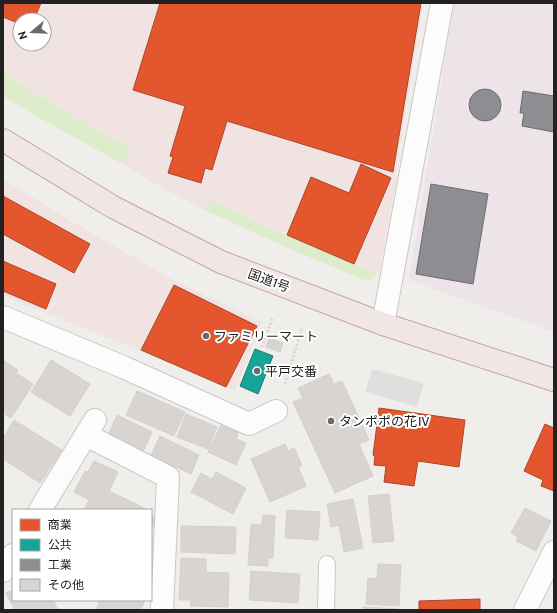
<svg xmlns="http://www.w3.org/2000/svg" width="557" height="613" font-family="Cabin,'Noto Sans JP',sans-serif">
	<rect width="100%" height="100%" fill="#f0eeeb"/>
	<!-- commercial -->
	<g fill="#f1e3e1" fill-rule="evenodd">
		<path d="M3 3H423L395 177 397 178 379 271 377 273 353 264 210 200 203 209 155 184 121 163 131 149 51 103 3 72ZM20 20H44V44H20Z"/>
		<path d="M3 179 69 220 175 281 262 322 235 391 139 350 3 296Z"/>
	</g>
	<!-- industrial -->
	<path fill="#ede4e9" d="M454 3H554V332L409 280Z"/>
	<!-- grass -->
	<g fill="#ddeccb">
		<path d="M3 72 51 103 131 149 121 163 34 115 3 96Z"/>
		<path d="M210 200C265 225 320 252 377 273L371 279 364 280 283 246 203 209Z"/>
	</g>
	<!-- parking -->
	<path fill="#e0dfde" d="M372 369 424 383 417 407 365 392Z"/>
	<!-- shops -->
	<g fill="#e4572e" stroke="#aa472a">
		<path d="M3 3H41L34 20H20V24L3 17Z"/>
		<path d="M160 3H421L393 172 227 121 212 170 205 168 201 183 168 173 173 157 170 156 185 106 133 90Z"/>
		<path d="M361 164 391 178 354 264 287 235 311 177 349 193Z"/>
		<path d="M3 196 90 244 74 273 3 234Z"/>
		<path d="M3 261 56 284 46 309 3 291Z"/>
		<path d="M174 285 257 326 226 387 141 350Z"/>
		<path d="M379 408 465 420 459 467 418 461 414 486 384 482 386 466 374 465 375 456 373 455Z"/>
		<path d="M545 424 554 428V491L541 486 543 480 524 471Z"/>
		<path d="M480 599V610H419V601Z"/>
	</g>
	<!-- public -->
	<path fill="#17a398" stroke="#1a7c75" d="M255 349 273 356 258 394 240 386Z"/>
	<!-- industry -->
	<g fill="#8d8d92" stroke="#6d6d70">
		<circle cx="485" cy="105" r="16"/>
		<path d="M523 91 554 96V132L522 126 524 113H520Z"/>
		<path d="M431 184 488 194 473 284 416 274Z"/>
	</g>
	<!-- building -->
	<g fill="#d7d4d2" stroke="#d3d0cc">
		<path d="M269 338 283 343 280 352 266 347Z"/>
		<path d="M3 360 18 370 16 373 33 384 11 418 3 413Z"/>
		<path d="M51 360 90 384 70 416 31 392Z"/>
		<path d="M329 374 334 384 342 381 369 440 359 444 373 476 335 493 293 402 303 398 298 388Z"/>
		<path d="M137 391 185 412 174 436 126 415Z"/>
		<path d="M186 414 217 427 208 449 177 437Z"/>
		<path d="M117 415 152 432 143 452 108 435Z"/>
		<path d="M14 420 62 450 40 483 3 459V438Z"/>
		<path d="M222 423 239 431 236 439 246 443 236 465 208 452Z"/>
		<path d="M160 436 199 455 191 474 151 455Z"/>
		<path d="M285 444 288 451 294 448 302 465 298 467 306 486 270 502 251 459Z"/>
		<path d="M94 461 118 472 109 491 148 510H84L89 500 74 492 85 471 88 472Z"/>
		<path d="M216 472 246 488 233 514 191 492 201 473 212 479Z"/>
		<path d="M389 494 394 541 373 543 368 496Z"/>
		<path d="M353 499 363 548 344 552 339 525 331 527 327 504Z"/>
		<path d="M525 508 551 521 536 551 516 541 518 537 511 533Z"/>
		<path d="M287 510 320 512 318 540 285 538Z"/>
		<path d="M151 515 157 518 151 530Z"/>
		<path d="M263 515 275 516 273 558H268V566L248 565 251 524 262 525Z"/>
		<path d="M181 526 236 527 235 554 181 552Z"/>
		<path d="M181 558 206 559V572L229 573 228 607 190 606 191 600H179Z"/>
		<path d="M378 564 401 565 399 606 366 604 368 578 377 579Z"/>
		<path d="M251 571 300 574 298 603 249 600Z"/>
		<path d="M13 590V600H53L58 610H15L6 593Z"/>
		<path d="M100 600H145L141 610H96Z"/>
		<path d="M363 607 399 609V610H363Z"/>
	</g>
	<g fill="none" stroke-linecap="round" stroke-linejoin="round">
		<!-- service casing -->
		<g stroke="#c9c8c7" stroke-width="18">
			<path id="service" d="M326 610 327 564"/>
		</g>
		<!-- minor casing -->
		<g stroke="#c9c8c7" stroke-width="24">
			<g id="minor">
				<path d="M3 317 123 367 249 424 276 411"/>
				<path d="M383 324 442 3"/>
				<path d="M86 435 168 477 162 610"/>
				<path d="M40 510 95 420"/>
				<path d="M3 571 13 555"/>
			</g>
		</g>
		<!-- tertiary casing -->
		<g stroke="#c9c8c7" stroke-width="24">
			<path id="tertiary" d="M525 610 554 552"/>
		</g>
		<!-- trunk casing -->
		<g stroke="#c5a2ac" stroke-width="24">
			<path id="trunk" d="M3 140 113 207 221 262 383 324 554 380"/>
		</g>
		<!-- path -->
		<g stroke="#dccecd" stroke-width="2.5" stroke-dasharray="2 2" stroke-linecap="butt">
			<path d="M262 347 273 317"/>
			<path d="M285 384 302 328"/>
		</g>
		<!-- service -->
		<use href="#service" stroke="#fdfcfc" stroke-width="16"/>
		<!-- minor -->
		<use href="#minor" stroke="#fdfcfc" stroke-width="22"/>
		<!-- tertiary -->
		<use href="#tertiary" stroke="#fdfcfc" stroke-width="22"/>
		<!-- trunk -->
		<use href="#trunk" stroke="#f0e6e4" stroke-width="22"/>
	</g>
	<!-- markers -->
	<g fill="#6a6968" stroke="#fff" stroke-width="1.5">
		<circle cx="206" cy="336" r="4"/>
		<circle cx="257" cy="371" r="4"/>
		<circle cx="331" cy="421" r="4"/>
	</g>
	<g text-anchor="middle" dominant-baseline="central" stroke-width="4" stroke-linejoin="round" paint-order="stroke">
		<!-- street labels -->
		<g font-size="13" fill="#222" stroke="#fff">
			<text transform="translate(269 280) rotate(20)">国道1号</text>
		</g>
		<!-- poi labels -->
		<g font-size="13" fill="#222" stroke="#fff" text-anchor="start">
			<text x="214" y="336">ファミリーマート</text>
			<text x="265" y="371">平戸交番</text>
			<text x="339" y="421">タンポポの花Ⅳ</text>
		</g>
	</g>
	<!-- border -->
	<rect width="557" height="613" fill="none" stroke="#222222" stroke-width="8"/>
	<!-- legend -->
	<rect x="12" y="509" width="140" height="92" fill="#ffffff" stroke="#a7a7a7"/>
	<rect x="20" y="519" width="20" height="12" fill="#e4572e" stroke="#a7a7a7"/>
	<text x="48" y="529" font-size="12" fill="#222222">商業</text>
	<rect x="20" y="539" width="20" height="12" fill="#17a398" stroke="#a7a7a7"/>
	<text x="48" y="549" font-size="12" fill="#222222">公共</text>
	<rect x="20" y="559" width="20" height="12" fill="#8d8d92" stroke="#a7a7a7"/>
	<text x="48" y="569" font-size="12" fill="#222222">工業</text>
	<rect x="20" y="579" width="20" height="12" fill="#d7d4d2" stroke="#a7a7a7"/>
	<text x="48" y="589" font-size="12" fill="#222222">その他</text>
	<!-- north arrow -->
	<g transform="translate(32 32) rotate(251)"><circle r="19" fill="#ffffff" stroke="#a7a7a7"/>
	<path d="M0-3L7 15L0 10L-7 15Z" fill="#6a6968"/>
	<text y="-6" font-size="11" font-weight="bold" text-anchor="middle" fill="#222222">N</text>
	</g>
</svg>
